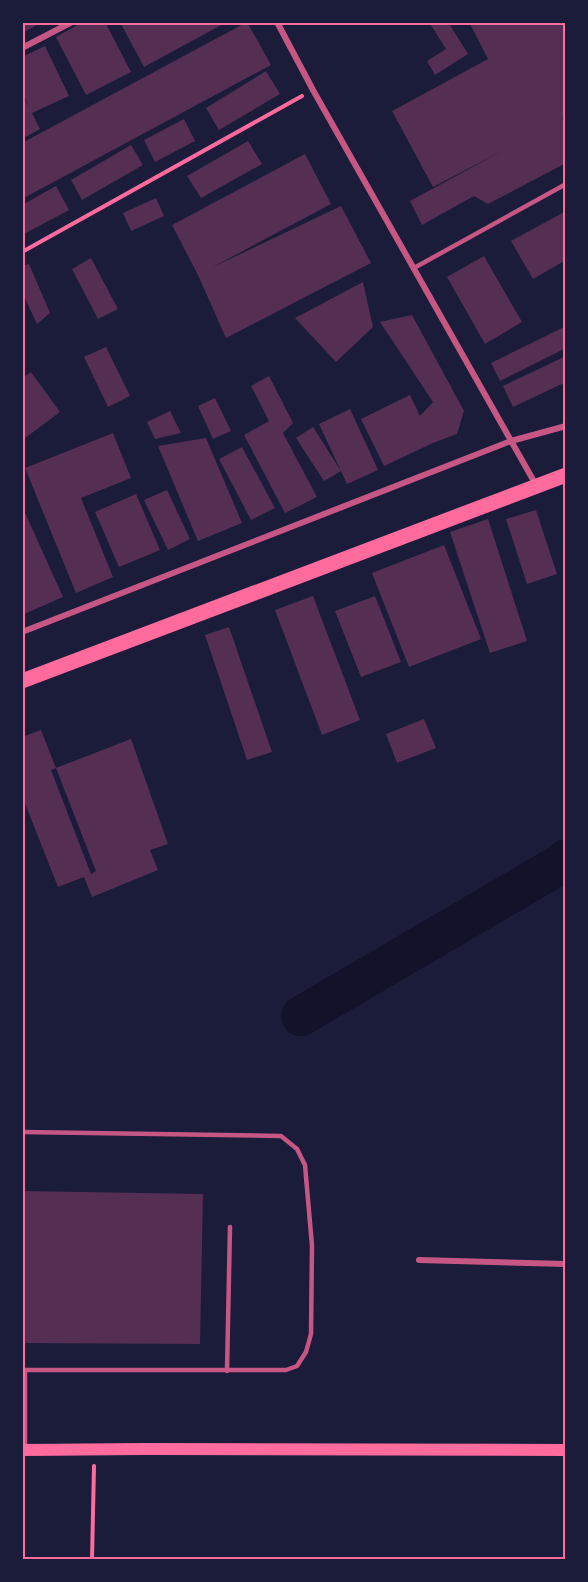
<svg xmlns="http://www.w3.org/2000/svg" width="588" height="1582" font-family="'Playfair Display',serif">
	<rect width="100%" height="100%" fill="#1b1b3a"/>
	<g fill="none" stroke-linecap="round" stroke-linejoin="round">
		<!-- stream -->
		<path stroke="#12122b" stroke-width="7" d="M564 862 566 863"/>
		<!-- river -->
		<path stroke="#12122b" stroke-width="40" d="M301 1016 564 862 566 859"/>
	</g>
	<!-- building -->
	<g fill="#542f53">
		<path d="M22 22H43L22 33Z"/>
		<path d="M83 22H105L131 72 86 95 56 37Z"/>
		<path d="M120 22H227L144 67Z"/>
		<path d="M247 22 271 65 22 199V143Z"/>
		<path d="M429 22H448L468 54 435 75 427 61 446 49Z"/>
		<path d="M469 22H566V116L562 118 566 124V163L488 204 474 196 422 225 410 201 504 150 433 187 392 111 488 59Z"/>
		<path d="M45 46 69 96 32 113 40 129 22 139V95L29 107 22 92V57Z"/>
		<path d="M266 71 280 94 219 130 206 108Z"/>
		<path d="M184 119 195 141 155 162 144 140Z"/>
		<path d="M248 141 262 164 201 198 187 176Z"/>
		<path d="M131 145 143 165 82 200 71 180Z"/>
		<path d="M305 154 331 204 211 268 341 206 371 263 226 338 198 275 172 225Z"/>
		<path d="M56 186 69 210 22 235V205Z"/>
		<path d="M156 198 164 216 131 231 123 213Z"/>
		<path d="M566 211V260L533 279 511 241Z"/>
		<path d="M484 256 522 322 485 344 447 277Z"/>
		<path d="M91 258 118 309 98 319 72 269Z"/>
		<path d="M29 264 50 313 37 324 22 292V266Z"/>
		<path d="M363 282 373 327 336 362 295 318Z"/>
		<path d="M412 315 464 411 457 434 433 443 384 466 361 419 410 395 420 416 433 402 380 322Z"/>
		<path d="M566 326V348L500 381 491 363Z"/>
		<path d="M106 347 130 396 108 407 84 357Z"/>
		<path d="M566 356V382L513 407 503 386Z"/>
		<path d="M31 372 60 412 25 438 22 435V378Z"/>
		<path d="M269 376 293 423 283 433 317 497 285 513 244 435 269 421 251 386Z"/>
		<path d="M215 398 231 431 213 439 198 406Z"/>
		<path d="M350 409 378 470 347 484 319 424Z"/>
		<path d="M170 411 181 433 155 439 147 422Z"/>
		<path d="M313 427 341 471 324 481 296 438Z"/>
		<path d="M113 433 131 478 81 498 113 577 76 593 25 468Z"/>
		<path d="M206 438 242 523 198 541 158 446Z"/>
		<path d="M242 447 275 508 251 520 219 459Z"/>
		<path d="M167 490 190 539 168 550 144 500Z"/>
		<path d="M136 494 160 550 119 567 95 512Z"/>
		<path d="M22 506 63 597 22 615Z"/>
		<path d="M536 510 557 574 527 584 506 519Z"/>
		<path d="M488 519 527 641 490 653 450 532Z"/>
		<path d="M444 545 481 639 409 667 372 573Z"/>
		<path d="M313 596 360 720 322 735 275 610Z"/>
		<path d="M375 596 401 662 361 677 335 611Z"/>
		<path d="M229 627 272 752 247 760 205 635Z"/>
		<path d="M424 719 436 748 397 763 386 734Z"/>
		<path d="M41 730 56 768 51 770 91 874 96 871 56 768 131 739 168 844 150 850 158 870 92 897 84 877 58 887 22 796V737Z"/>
		<path d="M22 1191 203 1194 200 1344 22 1343Z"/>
	</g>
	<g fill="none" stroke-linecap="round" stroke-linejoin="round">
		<!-- path -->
		<g stroke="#ff6b9d" stroke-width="4">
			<path d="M22 252 302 96"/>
			<path d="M92 1560 94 1466"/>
		</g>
		<!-- service -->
		<g stroke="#c65784" stroke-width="4.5">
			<path d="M414 268 566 184"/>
			<path d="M22 1132 281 1136 297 1149 305 1165 312 1246 311 1334 306 1352 297 1366 286 1370H22"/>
			<path d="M227 1371 230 1227"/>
			<path d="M25 1448V1370"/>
		</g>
		<!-- minor -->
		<g stroke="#c65784" stroke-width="6">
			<path d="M277 22 313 90 536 485"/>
			<path d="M22 48 72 22"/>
			<path d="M22 632 511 441 566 426"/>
			<path d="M419 1260 566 1264"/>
		</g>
		<!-- secondary -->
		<path stroke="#ff6b9d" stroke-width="12" d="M22 1450 147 1449 566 1450"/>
		<!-- primary -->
		<path stroke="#ff6b9d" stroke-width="15" d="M22 681 566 475"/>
	</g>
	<!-- border -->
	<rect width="588" height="1582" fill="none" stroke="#1b1b3a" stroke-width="48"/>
	<rect x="24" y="24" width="540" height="1534" fill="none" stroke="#ff6b9d" stroke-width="2"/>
</svg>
